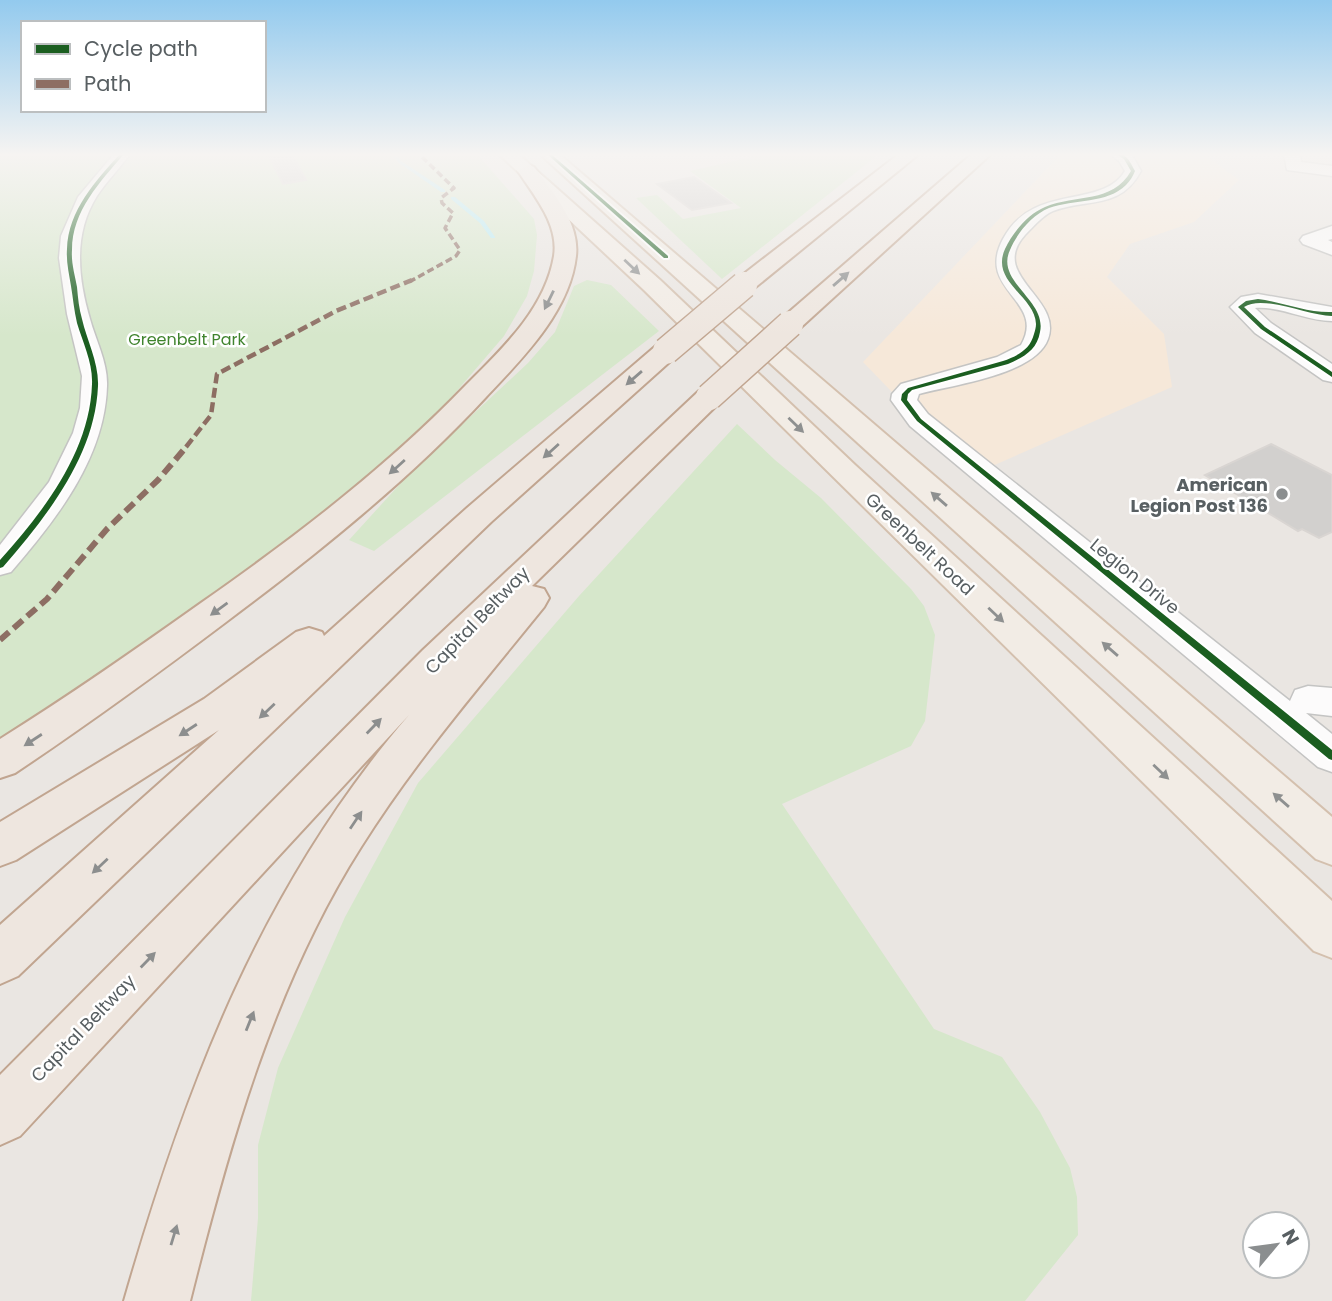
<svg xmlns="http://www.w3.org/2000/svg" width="1332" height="1301" font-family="Poppins,sans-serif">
	<rect width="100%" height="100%" fill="#eae6e2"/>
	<!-- commercial -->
	<path fill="#f6e8d9" d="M1061 154H1204L1239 180 1194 222 1130 244 1107 277 1164 334 1172 387 981 471 919 420 863 362Z"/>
	<!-- green -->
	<g fill="#d6e7cb">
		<path d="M0 154H477L534 219 537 235 534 271 527 296 504 336 444 406 376 468 285 542 148 643 0 739Z"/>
		<path d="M765 154H879L722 279 636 198 657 195 683 219 741 208 690 171Z"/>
		<path d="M587 280 611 285 659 331 374 551 349 540 410 473 528 363 555 332 574 286Z"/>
		<path d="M737 424 775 460 821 498 911 589 924 606 935 635 925 721 911 746 782 804 934 1029 1002 1057 1040 1112 1070 1168 1077 1197 1078 1235 1025 1301H251L258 1218V1145L278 1068 345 917 418 783 579 596Z"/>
	</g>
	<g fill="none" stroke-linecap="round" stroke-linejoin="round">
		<!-- stream -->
		<g fill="#b4ecf6" fill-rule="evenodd">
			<path d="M392 154H396L401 161 445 190V192H441L399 163Z"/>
			<path d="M451 197H455L484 221 495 237V238H491L480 223 451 199Z"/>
		</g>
	</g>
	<!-- building -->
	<g fill="#d2d0ce" stroke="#d9d5d2" stroke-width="2">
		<path d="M268 154H292L306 180 283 184Z"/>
		<path d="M694 177 731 203 692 210 657 184Z"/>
		<path d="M1271 444 1332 475V532L1319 538 1302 529 1298 531 1205 475Z"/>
	</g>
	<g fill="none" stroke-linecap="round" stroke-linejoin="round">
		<!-- minor casing -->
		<g stroke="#c4c4c3" stroke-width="3">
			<g id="minor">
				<path d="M114 154H130C120 168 107 181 97 196 73 234 78 278 90 319 96 341 108 363 107 386 105 458 56 520 11 572L0 575V545L49 482 73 433 80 408 82 376 67 314 59 258 61 236 78 197Z"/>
				<path d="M1110 154 1132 155 1141 171C1120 210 1088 198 1053 211 1042 216 1034 226 1025 235 988 276 1063 298 1048 339 1035 375 952 385 919 394L917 400 928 414 1290 701 1295 690 1308 686 1332 688V716L1306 713 1332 734V772L1318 767 910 426 891 400 892 394 901 384 997 357 1021 345C1047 300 975 291 1003 239 1033 182 1102 210 1125 171L1119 161Z"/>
				<path d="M1284 154H1300L1301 162 1332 166V176L1287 170Z"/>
				<path d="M1332 226V239L1328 240 1332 242V255L1303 244 1300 240 1303 236Z"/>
				<path d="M1258 294 1332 307V321C1306 321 1281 306 1255 308L1271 323 1332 364V382L1323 380 1255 333 1230 307 1241 297Z"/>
			</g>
		</g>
		<!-- primary casing -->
		<g stroke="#d4c0ae" stroke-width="4">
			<g id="primary">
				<path d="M499 154H518L660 280 855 465 1332 901V958L1314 951 644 290Z"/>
				<path d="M540 154H559L1332 817V865L1316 859Z"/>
			</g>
		</g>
		<!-- motorway casing -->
		<g stroke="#c1a590" stroke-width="4">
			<g id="motorway">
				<path d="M899 154H919L752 290H736L732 285 736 280Z"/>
				<path d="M972 154H991L799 329 790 331 781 329 778 324 781 319Z"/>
				<path d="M527 165 534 167C552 192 580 222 576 256 570 311 523 358 486 397 408 481 318 553 226 622 157 674 87 725 15 773L0 778V739C69 696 135 650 201 603 295 537 386 468 466 385 502 349 545 309 554 256 559 224 534 196 518 171Z"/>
				<path d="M666 343 675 345 679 351 675 357 491 522 18 976 0 984V925L219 730 16 860 0 866V822L204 699 296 632 309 628 322 632 324 636 467 508 657 345Z"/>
				<path d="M709 389 719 391 723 397 719 403 532 586 544 589 549 598 544 607C481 685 415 761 361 847 274 984 229 1145 190 1301H124C186 1086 261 887 409 715L20 1136 0 1145V1075L423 650 699 391Z"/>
			</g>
		</g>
		<!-- minor -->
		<use href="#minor" fill="#fcfbfb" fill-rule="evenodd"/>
		<!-- primary -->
		<use href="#primary" fill="#f2ece5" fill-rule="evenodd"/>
		<!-- motorway -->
		<use href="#motorway" fill="#eee6df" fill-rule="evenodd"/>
		<!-- motorway-bridge casing -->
		<g stroke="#c1a590" stroke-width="29" stroke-linecap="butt">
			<g id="motorway-bridge">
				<path d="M666 351 744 285"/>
				<path d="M709 397 790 324"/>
			</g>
		</g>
		<!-- motorway-bridge -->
		<use href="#motorway-bridge" stroke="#eee6df" stroke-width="26"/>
		<!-- quiet-far2 -->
		<path stroke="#8d6e63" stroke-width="3.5" stroke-dasharray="7 3.5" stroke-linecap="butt" d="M409 282 456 256 460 250 445 228 453 213 442 203 441 198 454 188 419 154"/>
		<!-- quiet-far1 -->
		<path stroke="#8d6e63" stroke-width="4.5" stroke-dasharray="10 4.5" stroke-linecap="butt" d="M186 447 211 415 217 374 336 311 412 280"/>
		<!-- quiet -->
		<path stroke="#8d6e63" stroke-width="6" stroke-dasharray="12 6" stroke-linecap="butt" d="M0 640 47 599 107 529 158 480 187 446"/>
		<!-- cycleway casing -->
		<g stroke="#fff" stroke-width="4">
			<g id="cycleway">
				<path d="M120 154H124C100 182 72 211 72 250 71 263 75 275 77 287 78 298 79 309 82 319 87 341 99 363 98 386 95 456 47 516 3 567L0 568V560C43 512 90 452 92 384 93 363 83 343 77 323 74 310 73 298 71 286 69 274 66 261 67 249 68 211 96 180 120 154Z"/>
				<path d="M547 154H551L668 256V258H664Z"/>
				<path d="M1116 154C1127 153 1130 162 1135 171 1133 176 1130 181 1126 185 1107 204 1074 199 1049 208 1032 215 1017 233 1010 250 995 282 1047 300 1040 332 1037 350 1024 357 1008 364L912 390 908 394 907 400 921 419 1332 750V760L1329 759 917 421 901 400 902 394 908 388 1003 361C1017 356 1030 350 1034 334 1035 331 1036 327 1036 324 1035 296 990 282 1005 249 1013 232 1028 214 1045 207 1076 194 1112 204 1131 171L1124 159Z"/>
				<path d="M1258 299C1283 302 1307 313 1332 312V316C1308 316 1263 294 1244 307L1265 327 1332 372V377L1261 329 1238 307 1246 301Z"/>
			</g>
		</g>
		<!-- cycleway -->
		<use href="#cycleway" fill="#1b5e20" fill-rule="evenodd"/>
	</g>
	<!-- one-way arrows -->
	<defs><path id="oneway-solid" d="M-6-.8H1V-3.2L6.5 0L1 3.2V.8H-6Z" transform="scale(1.75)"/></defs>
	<g fill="#8e9090">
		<use href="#oneway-solid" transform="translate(632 267) rotate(43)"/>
		<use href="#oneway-solid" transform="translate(796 425) rotate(44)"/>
		<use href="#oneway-solid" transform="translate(939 499) rotate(-139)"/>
		<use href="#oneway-solid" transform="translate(996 615) rotate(43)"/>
		<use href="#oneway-solid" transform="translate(1110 649) rotate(-139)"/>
		<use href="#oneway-solid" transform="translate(1161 772) rotate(43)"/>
		<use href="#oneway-solid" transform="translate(1281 800) rotate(-139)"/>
	</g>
	<g fill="#8c8e8e">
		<use href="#oneway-solid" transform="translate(841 279) rotate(-41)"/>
		<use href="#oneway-solid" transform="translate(549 300) rotate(116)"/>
		<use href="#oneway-solid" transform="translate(634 378) rotate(139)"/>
		<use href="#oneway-solid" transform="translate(551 451) rotate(138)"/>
		<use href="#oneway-solid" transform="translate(397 467) rotate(138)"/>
		<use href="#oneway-solid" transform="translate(219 609) rotate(144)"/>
		<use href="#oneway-solid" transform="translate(267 711) rotate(137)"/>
		<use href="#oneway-solid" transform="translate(374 726) rotate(-46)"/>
		<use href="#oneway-solid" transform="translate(188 730) rotate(147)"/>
		<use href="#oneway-solid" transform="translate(33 740) rotate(147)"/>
		<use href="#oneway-solid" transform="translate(356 820) rotate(-56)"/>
		<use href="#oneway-solid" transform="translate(100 866) rotate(137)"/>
		<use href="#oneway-solid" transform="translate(148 960) rotate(-46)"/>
		<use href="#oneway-solid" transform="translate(250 1021) rotate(-68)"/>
		<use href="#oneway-solid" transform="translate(174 1235) rotate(-73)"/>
	</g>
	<!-- sky -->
	<linearGradient id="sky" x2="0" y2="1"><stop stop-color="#93caee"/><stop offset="0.46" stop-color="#f6f4f2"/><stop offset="1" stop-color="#f6f4f2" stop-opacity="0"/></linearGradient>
	<rect width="1332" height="336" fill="url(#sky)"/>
	<!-- markers -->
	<circle fill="#8b8e8f" stroke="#fff" stroke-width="2.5" cx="1282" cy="494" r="7"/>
	<g text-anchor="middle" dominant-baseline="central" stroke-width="5" stroke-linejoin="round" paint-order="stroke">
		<!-- far-park labels -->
		<g font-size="16" fill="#40842e" stroke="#fff">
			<text x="187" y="339">Greenbelt Park</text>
		</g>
		<!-- poi labels -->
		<g font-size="18" font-weight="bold" fill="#585f62" stroke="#fff" text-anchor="end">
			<text x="1268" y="484">American<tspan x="1268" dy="21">Legion Post 136</tspan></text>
		</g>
		<!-- street labels -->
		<g font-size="18" fill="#585f62" stroke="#fff">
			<text transform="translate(920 544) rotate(43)">Greenbelt Road</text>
			<text transform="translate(1135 576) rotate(39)">Legion Drive</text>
			<text transform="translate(477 620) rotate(-46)">Capital Beltway</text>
			<text transform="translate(83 1028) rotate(-46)">Capital Beltway</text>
		</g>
	</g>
	<!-- legend -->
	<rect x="21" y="21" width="245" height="91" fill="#ffffff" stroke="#bcbfc0" stroke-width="2"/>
	<rect x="35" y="44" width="35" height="10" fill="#1b5e20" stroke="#bcbfc0" stroke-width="2"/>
	<text x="84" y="56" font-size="21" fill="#585f62">Cycle path</text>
	<rect x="35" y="79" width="35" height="10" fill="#8d6e63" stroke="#bcbfc0" stroke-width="2"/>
	<text x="84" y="91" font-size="21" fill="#585f62">Path</text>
	<!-- north arrow -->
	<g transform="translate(1276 1245) rotate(61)"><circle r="33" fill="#ffffff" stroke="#bcbfc0" stroke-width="2"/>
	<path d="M0-5L12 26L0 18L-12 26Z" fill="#8b8e8f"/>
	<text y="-10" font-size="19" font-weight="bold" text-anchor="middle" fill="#585f62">N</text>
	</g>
</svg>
